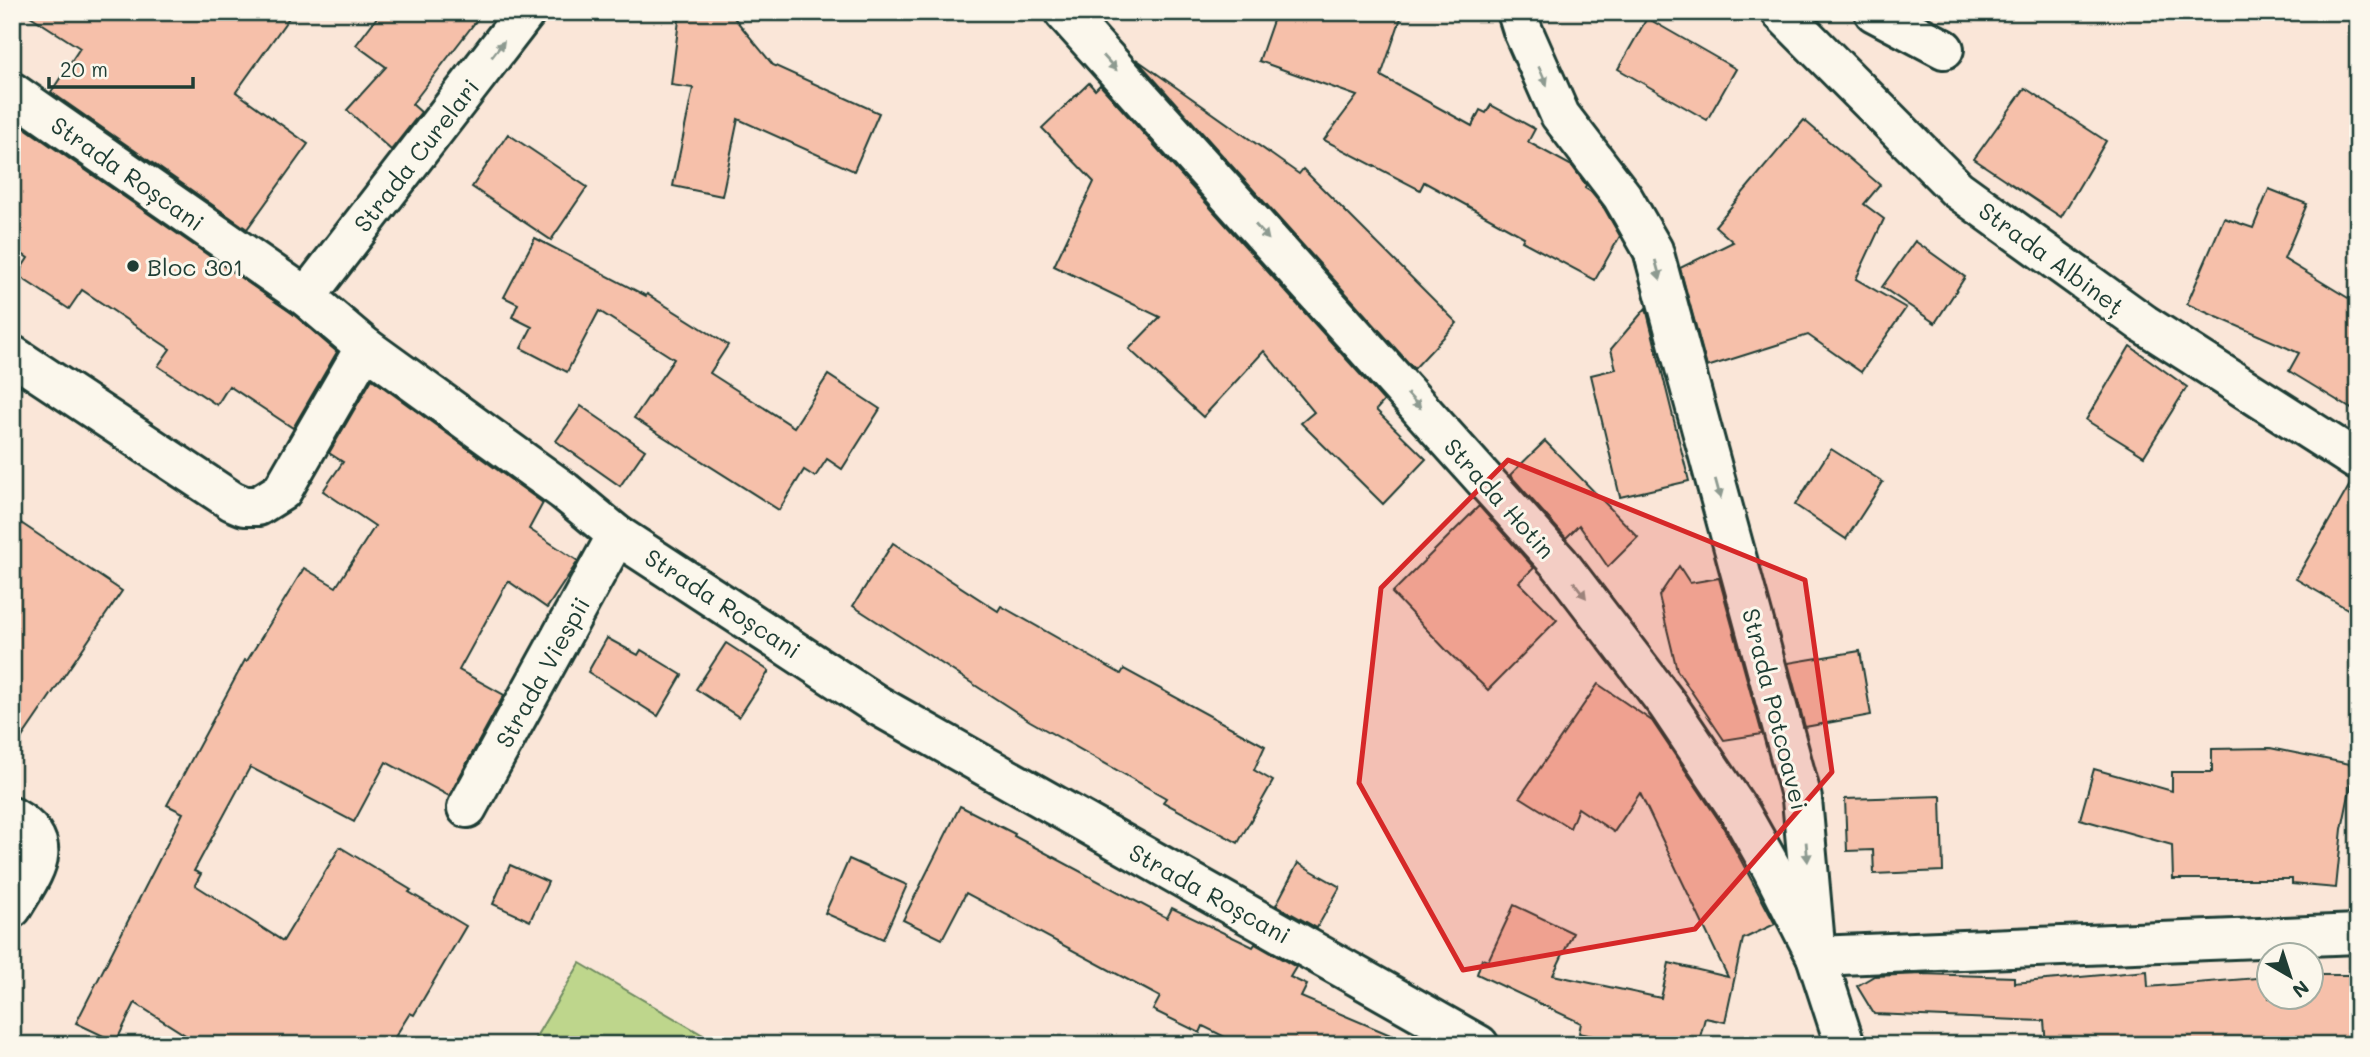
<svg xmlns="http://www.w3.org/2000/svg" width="2370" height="1057" font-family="Mali,sans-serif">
	<rect width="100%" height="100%" fill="#fae6d8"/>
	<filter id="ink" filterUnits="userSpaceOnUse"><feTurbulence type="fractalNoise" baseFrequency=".0143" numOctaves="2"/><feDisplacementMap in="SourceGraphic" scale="14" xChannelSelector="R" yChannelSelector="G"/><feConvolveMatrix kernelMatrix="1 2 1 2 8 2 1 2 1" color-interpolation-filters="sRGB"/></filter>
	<g filter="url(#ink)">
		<!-- green -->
		<path fill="#bed68c" stroke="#6e8a60" stroke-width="2" d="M580 963 720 1045H531Z"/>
		<!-- building -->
		<g fill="#f6c0aa" stroke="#1f3d34" stroke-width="2">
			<path d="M24 12H293L236 92 308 144 247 229 51 92 80 48Z"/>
			<path d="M381 12H483L412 104 421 112 391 150 347 110 386 67 356 45Z"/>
			<path d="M680 12 731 14 773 65 879 113 854 171 738 119 722 196 673 186 693 88 671 85Z"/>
			<path d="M1276 12H1403L1381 76 1472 126 1480 110 1486 113 1491 105 1535 129 1528 142 1572 166 1586 185 1585 188 1591 192 1604 208 1620 236 1595 280 1522 241 1524 237 1424 182 1420 190 1324 140 1357 96 1259 61Z"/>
			<path d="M1647 18 1736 69 1707 120 1618 69Z"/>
			<path d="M1136 59 1299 174 1303 169 1457 323 1414 369Z"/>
			<path d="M1089 83 1095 90 1100 85 1384 401 1376 410 1426 459 1383 504 1301 423 1314 412 1264 351 1203 417 1129 349 1160 317 1054 266 1094 182 1042 128Z"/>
			<path d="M2025 88 2106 141 2061 217 1974 159Z"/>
			<path d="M12 119 293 314 337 352 293 428 229 386 217 405 158 366 170 349 82 290 69 309 17 275 28 258 12 247Z"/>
			<path d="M1804 120 1880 185 1864 204 1884 219 1856 279 1906 308 1861 372 1808 335 1707 367 1680 268 1733 242 1715 226Z"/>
			<path d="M508 134 587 187 551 240 472 187Z"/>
			<path d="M2269 189 2307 204 2284 259 2358 304V413L2289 371 2299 353 2187 304 2224 218 2253 228Z"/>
			<path d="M535 238 646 296 647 294 728 345 710 373 794 427 828 375 880 409 842 469 827 459 815 477 804 470 779 510 634 418 674 359 599 311 567 372 521 348 532 327 512 317 518 304 504 297Z"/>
			<path d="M1915 241 1965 277 1935 323 1882 287Z"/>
			<path d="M1646 308 1689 481 1620 497 1591 375 1616 369 1611 349Z"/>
			<path d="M2130 346 2187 387 2144 456 2086 420Z"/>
			<path d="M372 379 543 503 529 529 578 561 547 608 508 581 459 670 504 695 449 796 386 762 354 822 250 767 194 871 201 874 195 885 283 941 340 847 411 890 409 892 466 926 414 1015 410 1013 390 1045H201L135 1003 116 1042 76 1023 183 813 167 805 245 660 247 661 304 568 336 587 375 526 323 491 343 462 329 453Z"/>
			<path d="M581 406 645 450 620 486 556 441Z"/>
			<path d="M1545 441 1638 537 1608 567 1579 525 1566 538 1510 475Z"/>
			<path d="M1831 449 1883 482 1846 539 1795 505Z"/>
			<path d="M2352 481 2358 483V615L2296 579Z"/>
			<path d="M1479 506 1534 568 1519 582 1557 620 1488 690 1447 651 1392 593Z"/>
			<path d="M12 517 122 591 12 752Z"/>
			<path d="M893 543 998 611 1001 606 1121 674 1124 669 1265 746 1254 770 1273 781 1238 843 1163 802 1166 798 1030 721 853 606Z"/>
			<path d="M1679 566 1690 583 1719 578 1762 734 1724 740 1677 670 1659 596Z"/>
			<path d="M607 638 638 655 641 650 682 675 658 716 588 672Z"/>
			<path d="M726 643 769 671 739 717 696 689Z"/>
			<path d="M1860 651 1871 715 1805 727 1788 663Z"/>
			<path d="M1598 684 1652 721 1722 825 1775 924 1743 939 1725 1022 1705 1018 1698 1045H1635L1579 1033 1581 1023 1477 974 1482 959 1488 961 1514 905 1573 933 1553 975 1661 998 1669 963 1728 977 1640 793 1614 832 1578 808 1570 828 1520 797Z"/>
			<path d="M2270 748 2355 765 2342 829 2336 888 2292 884V879H2173L2172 845 2080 819 2094 769 2172 791V772H2212V749Z"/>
			<path d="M1941 796 1943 871 1874 874 1873 850 1847 851 1845 799Z"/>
			<path d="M960 806 1015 834 1014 836 1167 918 1172 908 1253 947 1255 944 1296 967 1290 977 1307 985 1301 997 1414 1045H1241L1203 1026 1200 1033 1153 1010 1160 997 966 893 942 939 903 920Z"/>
			<path d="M849 859 907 885 883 939 825 913Z"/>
			<path d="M1298 863 1340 887 1317 928 1276 905Z"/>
			<path d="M510 865 548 882 530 921 493 904Z"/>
			<path d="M2147 971 2148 987 2269 977V998H2311V975H2358V1043L2046 1045 2044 1021 1874 1014 1857 986 1874 976 1923 974 2014 977V983Z"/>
		</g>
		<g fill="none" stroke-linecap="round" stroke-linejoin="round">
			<!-- minor casing -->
			<g stroke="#1f3d34" stroke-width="44">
				<g id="minor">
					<path d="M1064 12 1560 564 1667 704 1741 814 1772 869 1816 956 1845 1045"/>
					<path d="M1517 12 1523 31 1560 115 1622 196 1653 250 1802 799 1816 956 2358 934"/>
					<path d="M1781 12 1957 189 2144 324 2358 461"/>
					<path d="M1874 12 1944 49"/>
					<path d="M12 92 306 297 365 347 564 491 617 535 877 705 1479 1045"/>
					<path d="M306 297 526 12"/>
					<path d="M12 355 232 501 244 506H258L282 491 365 347"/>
					<path d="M467 808 617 535"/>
					<path d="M12 817C59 844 33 872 12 908"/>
				</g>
			</g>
			<!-- minor -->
			<use href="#minor" stroke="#fbf7ec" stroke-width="38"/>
		</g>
		<!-- one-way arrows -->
		<defs><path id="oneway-solid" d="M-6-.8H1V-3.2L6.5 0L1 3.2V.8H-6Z" transform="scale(1.75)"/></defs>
		<g fill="#8d9a90">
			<use href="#oneway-solid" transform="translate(498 49) rotate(-52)"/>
			<use href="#oneway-solid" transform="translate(1110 63) rotate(48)"/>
			<use href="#oneway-solid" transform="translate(1543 76) rotate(66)"/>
			<use href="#oneway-solid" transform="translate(1262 232) rotate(48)"/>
			<use href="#oneway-solid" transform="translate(1658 270) rotate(75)"/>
			<use href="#oneway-solid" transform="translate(1414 401) rotate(48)"/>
			<use href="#oneway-solid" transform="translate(1718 489) rotate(75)"/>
			<use href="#oneway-solid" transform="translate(1580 590) rotate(52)"/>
			<use href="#oneway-solid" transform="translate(1807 852) rotate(85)"/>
		</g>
	</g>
	<!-- marked area -->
	<path fill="#d62828" fill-opacity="0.2" stroke="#d62828" stroke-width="5" stroke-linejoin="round" d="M1508 460 1805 580 1832 772 1695 929 1463 970 1359 783 1381 588Z"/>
	<!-- markers -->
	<circle fill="#1f3d34" stroke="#fbf7ec" stroke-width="2.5" cx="133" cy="266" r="7"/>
	<g text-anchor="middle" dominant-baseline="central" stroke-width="6" stroke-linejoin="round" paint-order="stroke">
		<!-- street labels -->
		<g font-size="24" fill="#1f3d34" stroke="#fbf7ec">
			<text transform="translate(416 155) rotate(-52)">Strada Curelari</text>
			<text transform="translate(128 173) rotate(35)">Strada Roșcani</text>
			<text transform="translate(2052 258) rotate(36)">Strada Albineț</text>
			<text transform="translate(1500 498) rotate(48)">Strada Hotin</text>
			<text transform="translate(723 603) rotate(33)">Strada Roșcani</text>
			<text transform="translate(542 672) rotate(-61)">Strada Viespii</text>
			<text transform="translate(1776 709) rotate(76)">Strada Potcoavei</text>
			<text transform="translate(1210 893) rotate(29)">Strada Roșcani</text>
		</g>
		<!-- poi labels -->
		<g font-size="24" fill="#1f3d34" stroke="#fbf7ec" text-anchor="start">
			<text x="147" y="266">Bloc 301</text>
		</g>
	</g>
	<!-- margin -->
	<rect width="2370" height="1057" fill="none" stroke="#fbf7ec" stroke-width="42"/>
	<rect x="21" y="21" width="2328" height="1015" fill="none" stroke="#1f3d34" stroke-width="2.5" filter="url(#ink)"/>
	<!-- north arrow -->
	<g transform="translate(2290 976) rotate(141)"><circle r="33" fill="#fbf7ec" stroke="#a3ada2" stroke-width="2"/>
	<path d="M0-5L12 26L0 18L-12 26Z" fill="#1f3d34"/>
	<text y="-10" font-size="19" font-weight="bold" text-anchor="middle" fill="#1f3d34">N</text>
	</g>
	<!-- scale -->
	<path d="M49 77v10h144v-10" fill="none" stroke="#1f3d34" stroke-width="3.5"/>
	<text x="60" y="77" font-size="21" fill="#1f3d34" stroke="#fbf7ec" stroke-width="5" paint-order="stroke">20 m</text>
</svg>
